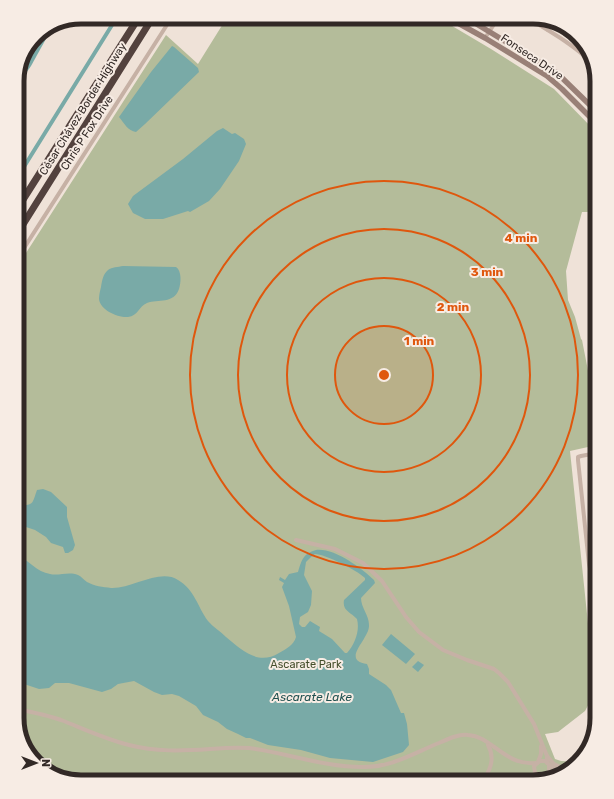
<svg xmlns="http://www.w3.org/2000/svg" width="614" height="799" font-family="Rubik,sans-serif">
	<rect width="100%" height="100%" fill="#efe2d8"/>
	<!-- green -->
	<path fill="#b4bc9a" d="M229 17H417L426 20 433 17H437L491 49 554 89 597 133V209L587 212H582L566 271 568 300 575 317 581 339 582 340 591 386 597 385V445L570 451 594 681 593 696 585 711 558 732 545 734 555 759 561 761 578 762 569 771 534 782H77L49 774 28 754 17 718V267L166 35 198 64 226 19Z"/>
	<!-- water -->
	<g fill="#79aaa7" fill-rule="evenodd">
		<path d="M52 28 31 66 17 86V76L38 33Z"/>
		<path d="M172 46 174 47 198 68 199 72 145 124 136 132C128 131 124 123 119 117L151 72Z"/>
		<path d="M223 128 232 134 235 133 244 139 246 144 239 161 220 189 209 201 190 212 188 211 163 219H145L133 213 128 204 133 196 183 159 217 131Z"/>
		<path d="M123 266 176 267C182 271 181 283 179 289 174 304 158 299 147 303 139 306 138 316 128 317 118 318 100 310 99 299 99 295 100 291 101 287 102 281 103 274 108 270 112 267 118 267 123 266Z"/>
		<path d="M43 489 51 492 67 507V517L75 545 73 550 68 553H65L63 547 51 543 46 537 35 530 17 524V505C34 506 32 504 37 490Z"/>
		<path d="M316 550C335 548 361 568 374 580L375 583 361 598C361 608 369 615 369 625 370 639 340 660 367 664L369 669V674L386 685 391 690 401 713H404L407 724 409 745 403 752 373 762 330 758 301 750 268 745 250 738H246L238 734 227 729 218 722 203 715 196 706 179 696 172 694 162 695 154 692 134 681 118 684 111 689 102 692 69 683H55L49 688 39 689 24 684 17 683V554C28 560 37 572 50 574 59 576 69 571 78 575 81 576 84 580 87 582 94 586 103 587 111 588 132 589 160 568 178 580 195 590 197 606 208 621 213 627 220 631 226 637 242 650 258 666 279 653 286 649 294 645 296 637L289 606 282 587 284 583 279 580 280 577 285 580 289 574 298 572C302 559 303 554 316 550ZM315 554C325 554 357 570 365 578V580L344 600C342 611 351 612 357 619 360 631 355 644 347 653H345L332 639 319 631 320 627 310 621 305 627H302L299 624 300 617 308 612 311 605 312 591 304 575 306 562 311 557Z"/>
		<path d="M391 634 415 654 406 664 382 645Z"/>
		<path d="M418 661 424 665 418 672 412 667Z"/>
	</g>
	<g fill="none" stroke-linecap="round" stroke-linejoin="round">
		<!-- canal -->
		<path stroke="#79aaa7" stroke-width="4" d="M17 178 117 17"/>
		<!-- minor -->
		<g stroke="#c6b1a5" stroke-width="4">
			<path d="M526 17C549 31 573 44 592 63"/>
			<path d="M548 30 553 22"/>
			<path d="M485 38 499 17"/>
			<path d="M17 259 172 17"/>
			<path d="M296 540 335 549 363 563 382 581 406 617 419 632 443 650 467 660 494 669 499 673 508 682 534 724 547 756V763"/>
			<path d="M597 660 592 636 594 599 593 582 589 564 578 460V457L581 456 597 453"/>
			<path d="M17 709C32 712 47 715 61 720 84 729 105 739 129 745 156 752 182 751 210 749 223 748 236 747 249 748 287 753 324 767 362 767 390 768 414 753 439 743 448 739 458 734 468 735 492 736 504 766 536 763"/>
			<path d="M547 756 554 764 569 771"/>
			<path d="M538 762 541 754V746"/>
			<path d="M549 765V772L546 776 541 777 535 773 534 766 540 761H545L552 767 572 768"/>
			<path d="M548 774H561"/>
			<path d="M485 777C492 767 494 756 488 745"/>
			<path d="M465 782 485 777 493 776 500 778 519 775H536"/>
		</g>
		<!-- secondary -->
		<g stroke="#998077" stroke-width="5.5">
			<path d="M447 17 485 38 547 76 562 89 597 124"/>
			<path d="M465 17 556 72 597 112"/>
		</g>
		<!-- motorway -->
		<g stroke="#53423e" stroke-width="7">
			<path d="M17 209 139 17"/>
			<path d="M17 234 153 17"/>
		</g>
	</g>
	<!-- distance rings -->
	<circle cx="384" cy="375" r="49" fill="#df570d" fill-opacity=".12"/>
	<g fill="none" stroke="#df570d" stroke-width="2">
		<circle cx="384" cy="375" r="49"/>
		<circle cx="384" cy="375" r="97"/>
		<circle cx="384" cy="375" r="146"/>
		<circle cx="384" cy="375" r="194"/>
	</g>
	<g text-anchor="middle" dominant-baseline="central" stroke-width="4" stroke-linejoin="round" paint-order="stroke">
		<!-- street labels -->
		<g font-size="11" fill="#322926" stroke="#f7ece4">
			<text transform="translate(532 57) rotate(34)">Fonseca Drive</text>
			<text transform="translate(83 109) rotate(-58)">César Chávez Border Highway</text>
			<text transform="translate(87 133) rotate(-57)">Chris P Fox Drive</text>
		</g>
		<!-- park labels -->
		<g font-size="11" fill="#454f2c" stroke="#f7ece4">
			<text x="306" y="664">Ascarate Park</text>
		</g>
		<!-- water labels -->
		<g font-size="12" font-style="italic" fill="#1f504f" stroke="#f7ece4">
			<text x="312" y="697">Ascarate Lake</text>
		</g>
	</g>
	<!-- crop -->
	<path d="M0 0H614V799H0ZM81 24H533A57 57 0 0 1 590 81V718A57 57 0 0 1 533 775H81A57 57 0 0 1 24 718V81A57 57 0 0 1 81 24Z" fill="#f7ece4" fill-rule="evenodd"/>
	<path fill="none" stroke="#322926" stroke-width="5" d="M81 24H533A57 57 0 0 1 590 81V718A57 57 0 0 1 533 775H81A57 57 0 0 1 24 718V81A57 57 0 0 1 81 24Z"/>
	<circle cx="384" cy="375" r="6" fill="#df570d" stroke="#f7ece4" stroke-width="2"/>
	<g font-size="12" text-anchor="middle" font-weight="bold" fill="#df570d" stroke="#f7ece4" stroke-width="4" stroke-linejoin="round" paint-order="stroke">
		<text x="521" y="242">4 min</text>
		<text x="487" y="276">3 min</text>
		<text x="453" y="311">2 min</text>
		<text x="419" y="345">1 min</text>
	</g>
	<!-- north arrow -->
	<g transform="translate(36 763) rotate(90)" stroke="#f7ece4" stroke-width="3" paint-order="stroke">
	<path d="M0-3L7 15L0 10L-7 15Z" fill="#322926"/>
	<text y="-6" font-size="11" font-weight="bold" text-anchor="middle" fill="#322926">N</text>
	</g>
</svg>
